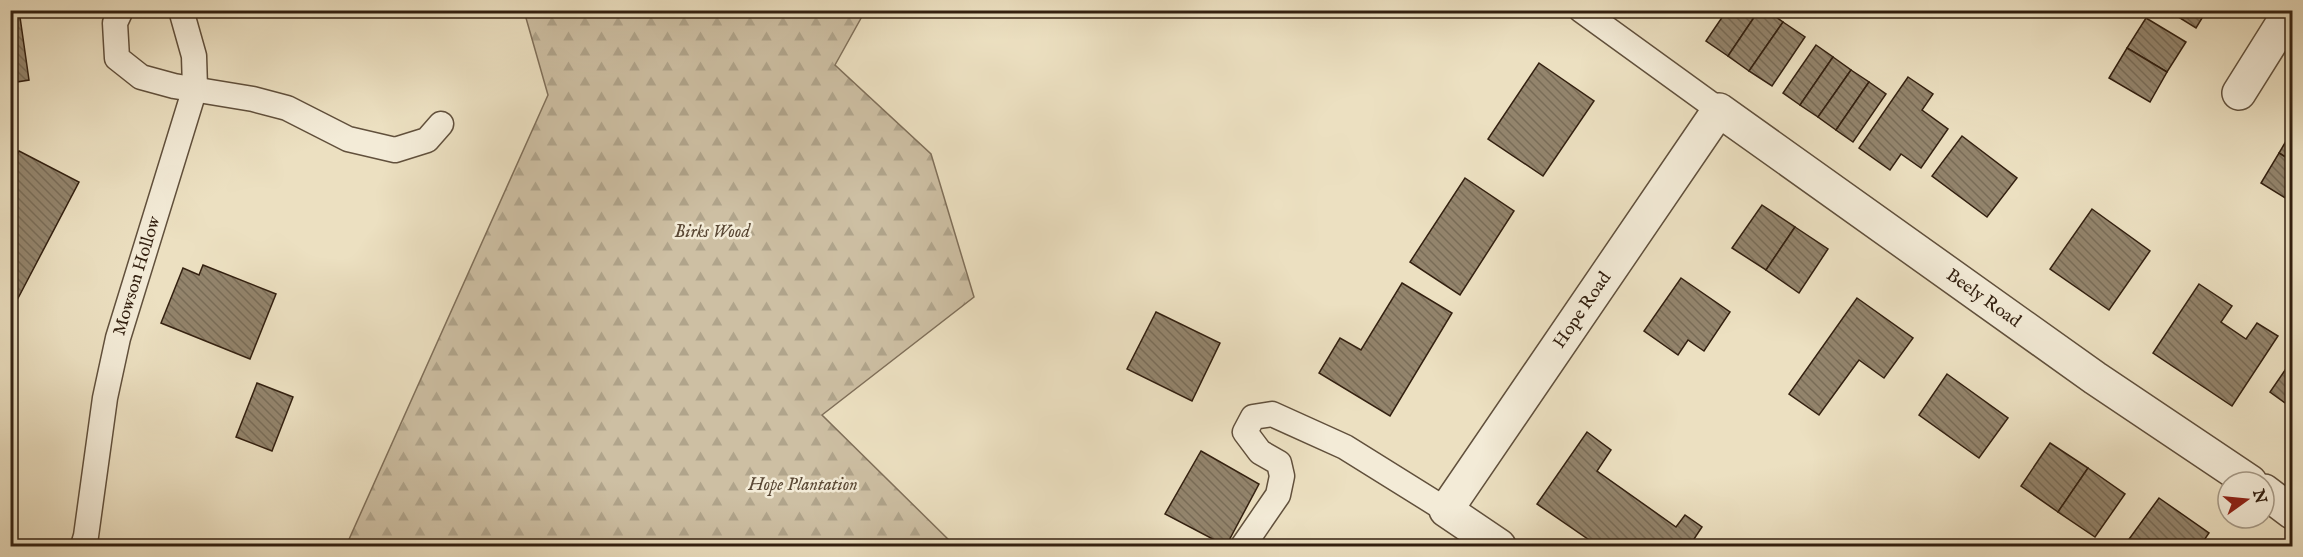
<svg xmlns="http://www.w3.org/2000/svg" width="2303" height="557" font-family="'IM FELL English',serif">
	<defs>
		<pattern id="forest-firs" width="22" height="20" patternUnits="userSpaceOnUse" patternTransform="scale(1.5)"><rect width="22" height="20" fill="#cdbfa3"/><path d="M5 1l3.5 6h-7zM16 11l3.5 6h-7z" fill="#b0a48b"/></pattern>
		<pattern id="building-back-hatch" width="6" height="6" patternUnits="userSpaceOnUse" patternTransform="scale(1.5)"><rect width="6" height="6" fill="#93846c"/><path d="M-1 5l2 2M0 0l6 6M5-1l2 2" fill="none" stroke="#796c57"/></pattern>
	</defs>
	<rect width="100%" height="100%" fill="#ece0c1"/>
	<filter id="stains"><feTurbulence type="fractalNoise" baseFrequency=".00333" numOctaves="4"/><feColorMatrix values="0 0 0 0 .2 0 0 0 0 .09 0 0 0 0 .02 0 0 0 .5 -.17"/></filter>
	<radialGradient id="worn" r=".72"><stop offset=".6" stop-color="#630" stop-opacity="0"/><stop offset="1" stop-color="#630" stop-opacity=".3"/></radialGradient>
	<!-- forest -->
	<path fill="url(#forest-firs)" stroke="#80705a" stroke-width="1.5" d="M524 11H865L835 65 931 154 974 297 822 415 955 546H346L548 95Z"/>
	<!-- building -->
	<g fill="url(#building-back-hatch)" stroke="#332010" stroke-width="1.5">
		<path d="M10 10H58L20 17 29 80 10 83Z"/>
		<path d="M1727 10H1759L1728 56 1706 41Z"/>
		<path d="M1759 10H1766L1783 22 1749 71 1728 56Z"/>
		<path d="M2167 10H2207L2196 28Z"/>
		<path d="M2146 18 2186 42 2167 72 2127 48Z"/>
		<path d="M1783 22 1805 37 1772 86 1749 71Z"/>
		<path d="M1816 45 1833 57 1800 105 1783 93Z"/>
		<path d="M2127 48 2167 72 2150 102 2109 78Z"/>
		<path d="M1833 57 1851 70 1818 117 1800 105Z"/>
		<path d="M1539 63 1594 101 1543 176 1488 139Z"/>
		<path d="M1851 70 1869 82 1836 130 1818 117Z"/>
		<path d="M1908 77 1933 94 1922 110 1948 129 1921 168 1901 154 1890 170 1859 148Z"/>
		<path d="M1869 82 1886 94 1853 142 1836 130Z"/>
		<path d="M2292 131V161L2279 153Z"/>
		<path d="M1962 136 2017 178 1987 217 1932 176Z"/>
		<path d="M19 151 79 182 16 302 10 299V167Z"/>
		<path d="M2279 153 2292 161V202L2261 183Z"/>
		<path d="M1465 178 1514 211 1460 295 1410 262Z"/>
		<path d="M1762 205 1795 227 1766 270 1732 248Z"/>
		<path d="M2092 209 2150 251 2109 310 2050 269Z"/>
		<path d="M1795 227 1828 249 1799 293 1766 270Z"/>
		<path d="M203 265 276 294 250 359 161 323 183 268 199 275Z"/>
		<path d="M1681 278 1730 312 1704 351 1688 340 1678 355 1644 331Z"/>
		<path d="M1402 283 1452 313 1390 416 1319 373 1340 338 1361 350Z"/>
		<path d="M2199 284 2232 306 2221 322 2246 339 2257 323 2278 336 2232 406 2153 353Z"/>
		<path d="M1857 298 1913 338 1884 378 1859 360 1819 415 1789 394Z"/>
		<path d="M1156 312 1220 343 1192 401 1127 369Z"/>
		<path d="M2292 360V408L2270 392Z"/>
		<path d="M1947 374 2008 418 1979 458 1919 415Z"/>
		<path d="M257 383 293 397 272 451 236 437Z"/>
		<path d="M1587 432 1611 450 1597 471 1676 527 1685 515 1702 527 1692 542 1698 546H1598L1537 504Z"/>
		<path d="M2050 443 2088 468 2058 512 2021 486Z"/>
		<path d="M1201 451 1259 484 1226 546 1165 514Z"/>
		<path d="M2088 468 2125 494 2095 537 2058 512Z"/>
		<path d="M2159 498 2209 533 2200 546H2124Z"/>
	</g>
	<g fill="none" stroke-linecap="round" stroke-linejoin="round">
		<!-- service casing -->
		<g stroke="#61503c" stroke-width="27">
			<g id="service">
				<path d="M121 10 115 23 117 58 141 77 174 86 253 99 287 108 348 139 395 150 427 140 441 124"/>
				<path d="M1581 10 1719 110"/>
				<path id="s1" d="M83 546 86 536 105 398 118 338 195 88 194 56 181 10"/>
				<path d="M1243 546 1278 495 1282 476 1279 463 1260 452 1245 432 1253 417 1272 414 1345 447 1446 510"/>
			</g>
		</g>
		<!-- minor casing -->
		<g stroke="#61503c" stroke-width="36">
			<g id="minor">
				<path d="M2239 93 2291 10"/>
				<path d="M2264 491 2292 512"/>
				<path id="s2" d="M1499 546 1446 510 1719 110 2095 378 2250 482"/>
			</g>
		</g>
		<!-- service -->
		<use href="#service" stroke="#f3ebd7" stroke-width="24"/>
		<!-- minor -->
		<use href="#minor" stroke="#f3ebd7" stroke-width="33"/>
	</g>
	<g text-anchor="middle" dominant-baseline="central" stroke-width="5" stroke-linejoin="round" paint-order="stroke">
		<!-- park labels -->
		<g font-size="18" font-style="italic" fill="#5a4835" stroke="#f3ebd7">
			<text x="712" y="232">Birks Wood</text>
			<text x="803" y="485">Hope Plantation</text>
		</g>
		<!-- street labels -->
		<g font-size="18" fill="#332010" stroke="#f3ebd7">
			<text stroke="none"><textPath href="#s1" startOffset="276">Mowson Hollow</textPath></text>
			<text stroke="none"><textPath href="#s2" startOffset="873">Beely Road</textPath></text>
			<text stroke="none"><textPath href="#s2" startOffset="306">Hope Road</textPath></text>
		</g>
	</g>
	<!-- margin -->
	<rect width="2303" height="557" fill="none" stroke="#ece0c1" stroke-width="36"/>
	<rect x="12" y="12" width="2279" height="533" fill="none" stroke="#332010" stroke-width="3"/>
	<rect x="18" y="18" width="2267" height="521" fill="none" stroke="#332010" stroke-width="1.5"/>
	<!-- north arrow -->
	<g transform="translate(2246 500) rotate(75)"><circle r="28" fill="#f3ebd7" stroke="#a69a87" stroke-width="1.5"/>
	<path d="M0-4.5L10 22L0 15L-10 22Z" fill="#8f2418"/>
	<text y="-9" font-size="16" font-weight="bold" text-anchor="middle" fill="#332010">N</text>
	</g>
	<rect width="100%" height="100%" filter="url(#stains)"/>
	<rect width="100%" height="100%" fill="url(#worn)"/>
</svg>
